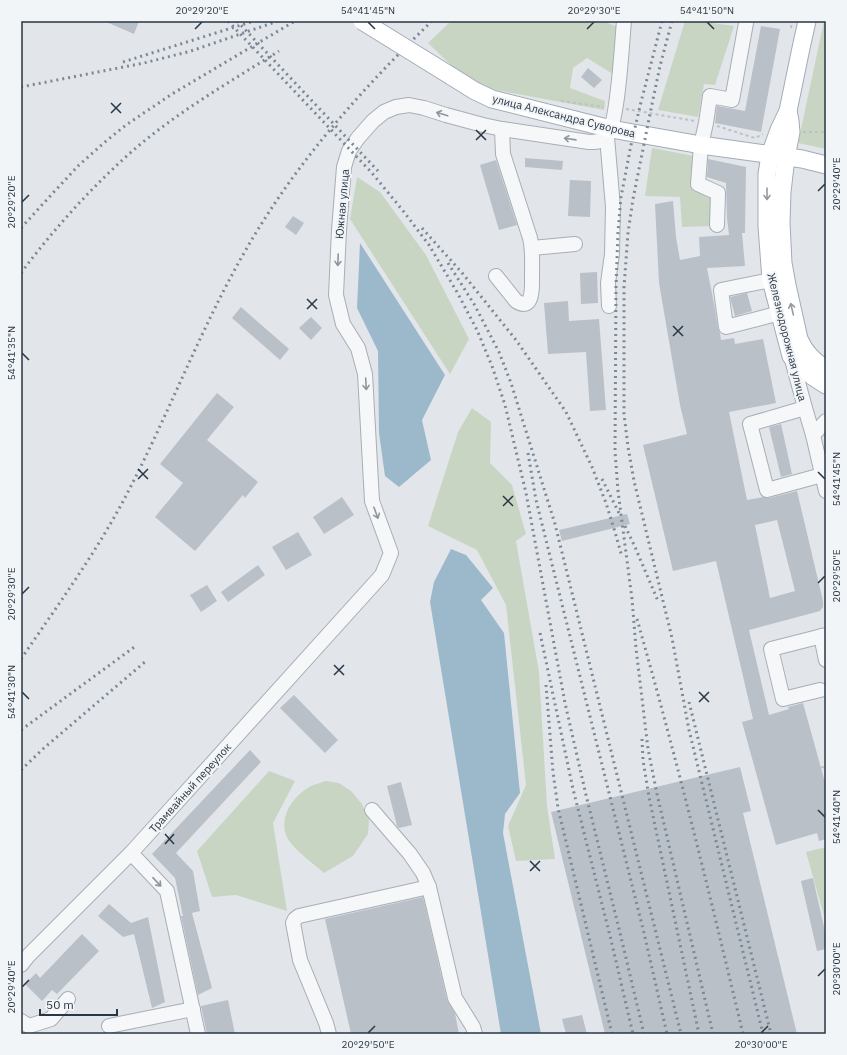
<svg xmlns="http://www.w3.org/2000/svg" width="847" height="1055" font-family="'IBM Plex Sans',sans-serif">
	<rect width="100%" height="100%" fill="#e2e6eb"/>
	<!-- green -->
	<g fill="#c9d5c3">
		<path d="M451 21H603L618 27 613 74 587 58 573 68 570 88 605 101 604 110 491 89 457 71 428 43Z"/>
		<path d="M685 21H712V23L734 26 715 85 704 84 698 117 658 110Z"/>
		<path d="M824 21H826V149L798 143Z"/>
		<path d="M652 148 694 156 711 198 713 226 682 227 680 197 645 196Z"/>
		<path d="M357 177 380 192 426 255 469 339 450 374 350 219Z"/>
		<path d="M472 408 491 422 490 463 512 485 526 534 516 541 539 672 547 806 555 859 516 861 508 826 526 785 506 605 477 550 428 526 458 432Z"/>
		<path d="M269 771 295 781 273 823 287 911 236 895 212 897 197 851Z"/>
		<path d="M326 781 339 783 351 791 362 804 369 820 368 834 353 856 324 873C313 863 299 854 290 842 275 821 292 796 311 786 315 784 321 783 326 781Z"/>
		<path d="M826 847V923L806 852Z"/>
	</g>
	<!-- water -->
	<g fill="#9cb9cb">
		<path d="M360 243 445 375 422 420 431 460 399 487 385 476 379 433 378 351 357 308Z"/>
		<path d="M451 549 466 555 493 588 481 600 504 633 520 793 505 814 503 833 541 1034H501L430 602 434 582Z"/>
	</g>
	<!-- building -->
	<g fill="#b9c0c8" fill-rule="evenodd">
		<path d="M104 21H139L134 34Z"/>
		<path d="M761 26 780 29 761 132 715 123 717 106 745 111Z"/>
		<path d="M588 68 602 80 594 88 581 77Z"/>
		<path d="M525 158 563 161 562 170 525 167Z"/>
		<path d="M708 159 746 167 745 233H742L745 266 707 268 715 309 718 329 720 333 721 340 734 338 735 344 763 339 776 403 729 412 747 500 763 497 769 498 797 491 823 601V607L820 611 749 630 769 715 789 709 788 707 803 703 826 786V839L819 841 817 833 776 845 742 722 753 719 716 561 673 571 643 445 687 434 680 405 659 283 655 204 673 201 676 237 680 260 700 256 699 237 729 235 727 218 726 183 707 177ZM777 520 795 591 770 598 755 525Z"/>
		<path d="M496 160 517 225 499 230 480 165Z"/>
		<path d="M570 180 591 181 590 217 568 216Z"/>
		<path d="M293 216 304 223 296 235 285 227Z"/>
		<path d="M597 272 598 303 581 304 580 273Z"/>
		<path d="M747 293 752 311 735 316 730 297Z"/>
		<path d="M568 301 569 321 599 319 606 410 590 411 586 352 548 354 544 303Z"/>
		<path d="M241 307 289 349 280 360 232 318Z"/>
		<path d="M311 317 322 328 311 340 299 328Z"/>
		<path d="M217 393 234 407 207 440 258 482 245 498 243 495 195 551 155 517 183 483 160 464Z"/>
		<path d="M781 424 792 474 781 477 769 427Z"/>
		<path d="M342 497 354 515 324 534 313 517Z"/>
		<path d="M627 514 630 524 562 541 559 530Z"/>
		<path d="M298 532 312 555 286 570 272 547Z"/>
		<path d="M258 565 265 575 228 602 221 592Z"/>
		<path d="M207 585 217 601 201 612 190 595Z"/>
		<path d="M294 695 338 740 325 753 280 708Z"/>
		<path d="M250 750 261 762 176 853 193 871 200 911 192 913 212 988 198 995 181 916H183L175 878 152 854Z"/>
		<path d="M740 767 751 811 743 813 797 1034H605L551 812Z"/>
		<path d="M401 782 412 825 399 828 397 826 387 786Z"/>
		<path d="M813 878 826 936V949L817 951 801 881Z"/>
		<path d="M423 897 447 1000 455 1013 459 1034H351L325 919Z"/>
		<path d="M109 904 131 923 148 917 165 1002 152 1008 134 934 123 937 98 916Z"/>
		<path d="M82 934 99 951 57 994 52 990 42 1001 25 984 36 973 40 978Z"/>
		<path d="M228 1000 235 1034H207L201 1006Z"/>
		<path d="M582 1015 587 1034H566L562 1019Z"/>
	</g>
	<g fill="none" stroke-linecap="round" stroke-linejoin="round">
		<!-- minor casing -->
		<g stroke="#a7aeb5" stroke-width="16">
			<g id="minor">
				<path d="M607 137 613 207 612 254 608 283 609 306"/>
				<path d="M717 225 718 193 698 184 701 145 706 123 710 96 732 100 746 23"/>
				<path d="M532 248 575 244"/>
				<path d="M496 276 516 301C534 313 532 285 532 275 532 263 533 250 530 238L503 154 502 129"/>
				<path d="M771 280 721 290 726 327 780 313"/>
				<path d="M791 356 805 408 813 435 826 491"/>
				<path d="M805 408 750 424 767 490 822 475"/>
				<path d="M813 435 826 421"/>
				<path d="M821 636 826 660"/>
				<path d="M820 690 783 699 771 649 826 635"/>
				<path d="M372 810 410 854 423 873 429 887 455 998 473 1027 475 1034"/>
				<path d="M131 853 167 891 198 1034"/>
				<path d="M21 965 29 955 131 853 382 575 391 553 372 501 365 374 358 348 343 324 336 295 339 230 344 167 349 151 358 138 373 121 384 112 396 107 409 105 424 108 446 115 483 125 502 129 589 142C595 142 601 142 606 138 618 127 622 41 624 21"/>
				<path d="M21 1021 29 1026 51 1019 68 999"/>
				<path d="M109 1026 193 1009"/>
				<path d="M329 1034 326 1023 300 960 293 923 295 919 299 916 429 887"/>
			</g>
		</g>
		<!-- major casing -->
		<g stroke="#a1acb7" stroke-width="19">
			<g id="major">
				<path d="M807 21 801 48 788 111 779 130 770 155 767 174V226L771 280 791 356 801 367 812 376 826 385"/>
				<path d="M451 76 475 91 492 99 611 129 701 145 802 159 826 165"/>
				<path d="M788 111 790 121 791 132 786 157 782 192 781 223 783 263 787 285 799 339C805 353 814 361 826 369"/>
			</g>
		</g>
		<!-- path -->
		<g stroke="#bcc1c6" stroke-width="2" stroke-dasharray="3 3" stroke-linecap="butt">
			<path d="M791 28 792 21"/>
			<path d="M561 101 604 107"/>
			<path d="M626 109 695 121"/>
			<path d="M717 126 755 138 763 134"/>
			<path d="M803 132H826"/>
			<path d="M821 767 826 768"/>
		</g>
		<!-- minor -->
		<use href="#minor" stroke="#f5f7f9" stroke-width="14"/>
		<!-- major -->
		<use href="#major" stroke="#fff" stroke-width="17"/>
		<!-- rail -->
		<g stroke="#7b8895" stroke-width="3" stroke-dasharray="2 4" stroke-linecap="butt">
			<path d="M228 21 372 173 404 212 429 245 457 292 477 330 492 366 505 405 526 493 565 703 586 795 621 937 644 1034"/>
			<path d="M237 21 378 171"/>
			<path d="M662 21 640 106 631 145 621 197 618 232 616 287 615 451 618 491 632 599 636 648 648 749 657 794 713 1034"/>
			<path d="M672 21 660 66 651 109 633 199 628 233 624 287V414L628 447 634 481 672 638 689 730 763 1034"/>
			<path d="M123 62 254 21"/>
			<path d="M21 87 144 63 191 51 278 21"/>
			<path d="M21 228 52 194 79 165 105 142 126 125 172 94 295 21"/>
			<path d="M422 228 463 274 516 340 566 412 592 467 606 503 615 532 622 557"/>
			<path d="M448 263 474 304 499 352 511 383 555 524 681 1034"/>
			<path d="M21 273C53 230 89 190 129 154 174 114 228 83 279 51"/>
			<path d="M528 453 536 500 644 933 667 1034"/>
			<path d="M602 479 619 513"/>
			<path d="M625 526 635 547 658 601"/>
			<path d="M637 619C676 756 710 895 743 1034"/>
			<path d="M540 633 573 789 611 940 633 1034"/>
			<path d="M21 659C60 602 101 546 132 484 176 398 210 305 262 223 309 148 369 82 432 21"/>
			<path d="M546 685 553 772 558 808 612 1034"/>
			<path d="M689 702 771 1034"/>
			<path d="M21 730 137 645"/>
			<path d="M642 739 643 760 649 797 699 1034"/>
			<path d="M21 770 44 748 146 661"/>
		</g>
		<!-- major-bridge casing -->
		<g stroke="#a1acb7" stroke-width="19" stroke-linecap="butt">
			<path id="major-bridge" d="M362 21 451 76"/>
		</g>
		<!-- major-bridge -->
		<use href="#major-bridge" stroke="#fff" stroke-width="17"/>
	</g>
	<!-- one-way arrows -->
	<defs><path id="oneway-shaft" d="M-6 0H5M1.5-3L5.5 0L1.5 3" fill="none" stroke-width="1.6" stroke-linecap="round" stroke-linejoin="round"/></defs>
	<g stroke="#8f969e">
		<use href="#oneway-shaft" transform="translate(442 114) rotate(-163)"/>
		<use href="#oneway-shaft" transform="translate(570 139) rotate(-172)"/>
		<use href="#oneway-shaft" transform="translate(338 260) rotate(92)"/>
		<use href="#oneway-shaft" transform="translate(366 384) rotate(87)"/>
		<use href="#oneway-shaft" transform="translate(376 513) rotate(70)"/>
		<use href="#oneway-shaft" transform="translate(157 882) rotate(47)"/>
	</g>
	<g stroke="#949aa1">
		<use href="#oneway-shaft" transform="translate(767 194) rotate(90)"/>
		<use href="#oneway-shaft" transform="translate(792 309) rotate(-103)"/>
	</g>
	<!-- ticks -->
	<path fill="none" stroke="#293643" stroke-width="1.5" d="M368 22 375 29M707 22 714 29M195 29 202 22M587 29 594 22M111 103 121 113M111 113 121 103M476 130 486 140M476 140 486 130M818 191 825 184M22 202 29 195M307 299 317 309M307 309 317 299M673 326 683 336M673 336 683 326M22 353 29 360M138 469 148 479M818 472 825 479M138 479 148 469M503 496 513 506M503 506 513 496M818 583 825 576M22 594 29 587M334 665 344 675M334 675 344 665M22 692 29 699M699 692 709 702M699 702 709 692M818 810 825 817M165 834 174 844M165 844 174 834M530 861 540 871M530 871 540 861M818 976 825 969M22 987 29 980M368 1033 375 1026M761 1033 768 1026"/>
	<g text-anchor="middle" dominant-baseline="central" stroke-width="4" stroke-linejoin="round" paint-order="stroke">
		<!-- street labels -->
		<g font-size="11" fill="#293643" stroke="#f2f5f8">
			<text transform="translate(564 116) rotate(14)">улица Александра Суворова</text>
			<text transform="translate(342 204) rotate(-85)">Южная улица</text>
			<text transform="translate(787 337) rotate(76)">Железнодорожная улица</text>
			<text transform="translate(190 788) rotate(-48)">Трамвайный переулок</text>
		</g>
	</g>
	<!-- border -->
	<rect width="847" height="1055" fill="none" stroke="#f2f5f8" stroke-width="44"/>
	<!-- scale -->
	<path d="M40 1009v6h77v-6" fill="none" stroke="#293643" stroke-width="2"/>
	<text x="46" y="1009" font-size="12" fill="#293643" stroke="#f2f5f8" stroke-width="3" paint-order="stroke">50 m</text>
	<rect x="22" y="22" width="803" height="1011" fill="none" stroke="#293643" stroke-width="1.5"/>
	<g font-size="10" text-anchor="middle" fill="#293643">
		<text x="202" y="14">20°29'20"E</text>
		<text x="368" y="14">54°41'45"N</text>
		<text x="594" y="14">20°29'30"E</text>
		<text x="707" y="14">54°41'50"N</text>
		<text transform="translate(836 184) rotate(-90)" y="4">20°29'40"E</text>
		<text transform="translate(11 202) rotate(-90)" y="4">20°29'20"E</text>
		<text transform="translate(11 353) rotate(-90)" y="4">54°41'35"N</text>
		<text transform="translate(836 479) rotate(-90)" y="4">54°41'45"N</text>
		<text transform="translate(836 576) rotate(-90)" y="4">20°29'50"E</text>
		<text transform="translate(11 594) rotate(-90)" y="4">20°29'30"E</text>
		<text transform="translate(11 692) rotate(-90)" y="4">54°41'30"N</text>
		<text transform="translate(836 817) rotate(-90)" y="4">54°41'40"N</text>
		<text transform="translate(836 969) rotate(-90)" y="4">20°30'00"E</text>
		<text transform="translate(11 987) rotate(-90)" y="4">20°29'40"E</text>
		<text x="368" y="1048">20°29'50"E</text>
		<text x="761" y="1048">20°30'00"E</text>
	</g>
</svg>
